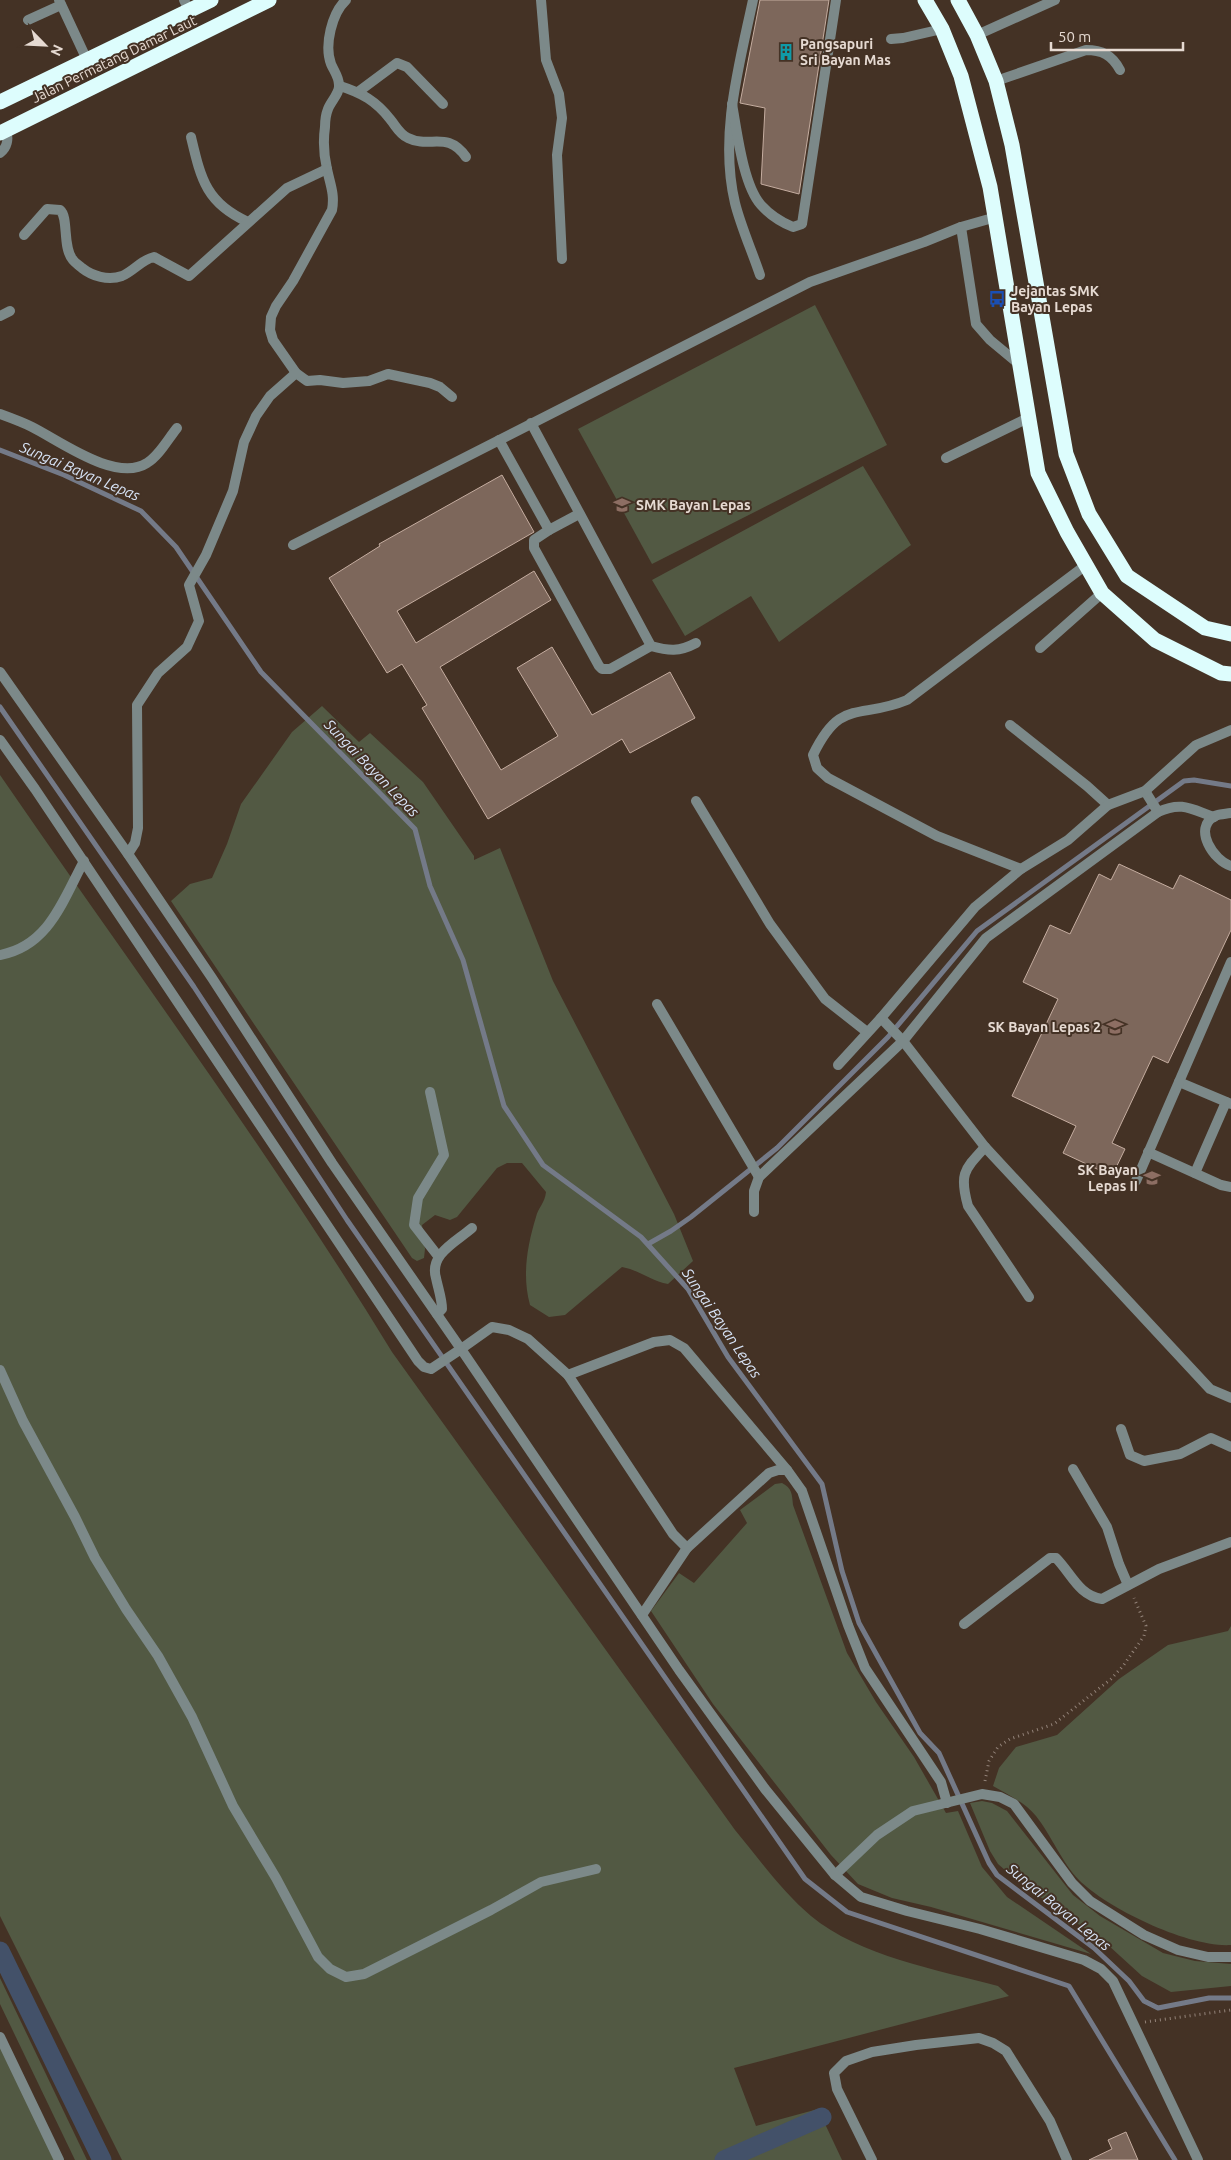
<svg xmlns="http://www.w3.org/2000/svg" width="1231" height="2160" font-family="Ubuntu,sans-serif">
	<rect width="100%" height="100%" fill="#443225"/>
	<!-- green -->
	<g fill="#525943">
		<path d="M815 305 887 445 652 564 578 429Z"/>
		<path d="M863 466 911 545 779 642 751 596 685 636 652 580Z"/>
		<path d="M322 706 359 742 370 733 423 782 474 856V860L500 848 553 981 674 1214 693 1261 668 1284C651 1281 639 1270 622 1267L565 1315 549 1317 530 1305C522 1276 527 1246 536 1217 538 1208 545 1203 546 1192L522 1163H507L497 1168 457 1217 450 1220 435 1215 422 1225 425 1249 424 1258 417 1261 412 1258 171 901 190 884 212 878 227 844 241 804 292 732Z"/>
		<path d="M0 775C132 967 271 1154 392 1352L735 1830C759 1859 782 1891 811 1916 859 1956 938 1970 998 1986L1009 1996 734 2068 756 2126 818 2109 842 2160H122L0 1916Z"/>
		<path d="M782 1483C792 1488 792 1494 793 1505L847 1653 876 1702 914 1757 946 1813 958 1811 982 1867 1007 1897 1091 1954 931 1907 892 1898 858 1884 831 1855 713 1704 651 1611 679 1573 694 1583 747 1523 740 1510 775 1484Z"/>
		<path d="M1231 1626V1945C1190 1948 1108 1909 1079 1880 1063 1864 1051 1835 1036 1816 1025 1802 1008 1795 993 1786L999 1768 1016 1747 1057 1735 1119 1679 1168 1645 1228 1631Z"/>
		<path d="M982 1801 992 1803 1007 1811 1073 1895 1100 1916 1163 1953 1195 1961 1231 1964V1986L1171 1992 1142 1976 1108 1945 1019 1882 998 1864 990 1851 970 1803Z"/>
		<path d="M0 1978 87 2160H75L0 2004Z"/>
		<path d="M0 2044 54 2160H0Z"/>
	</g>
	<g fill="none" stroke-linecap="round" stroke-linejoin="round">
		<!-- stream -->
		<g stroke="#747a88" stroke-width="5">
			<path d="M0 450 64 475 141 511 176 547 261 672 415 829 430 886 463 960 504 1106 543 1165 641 1237 688 1289 728 1357 822 1484 842 1571 859 1623 920 1733 939 1753 989 1863 997 1875 1094 1948 1129 1981 1144 2001 1158 2008 1209 1998H1231"/>
			<path d="M0 707 194 987 347 1220 805 1879 847 1912 1069 1986 1175 2160"/>
			<path d="M648 1244 671 1231 691 1217 777 1148 888 1037 977 931 1184 781 1194 780 1231 786"/>
		</g>
		<!-- canal -->
		<g stroke="#435169" stroke-width="19">
			<path d="M0 1951 102 2160"/>
			<path d="M724 2160 822 2117"/>
		</g>
	</g>
	<!-- building -->
	<g fill="#7d675b" stroke="#c5ada0">
		<path d="M760 0H829L799 194 761 184 765 108 740 103Z"/>
		<path d="M502 475 534 532 397 611 416 643 534 571 551 600 440 667 501 770 558 736 517 668 552 647 592 715 670 672 695 718 630 753 622 739 488 819 422 708 427 705 402 664 387 673 329 578 380 546 379 544Z"/>
		<path d="M1119 864 1173 889 1180 875 1231 900V930L1168 1063 1153 1056 1112 1143 1125 1149 1112 1176 1063 1153 1076 1126 1012 1096 1058 999 1023 982 1050 925 1070 934 1099 874 1111 880Z"/>
		<path d="M1126 2132 1138 2160H1089L1112 2149 1108 2140Z"/>
	</g>
	<g fill="none" stroke-linecap="round" stroke-linejoin="round">
		<!-- path -->
		<g stroke="#938379" stroke-width="3" stroke-dasharray="1 4" stroke-linecap="butt">
			<path d="M985 1781 989 1761 998 1747 1010 1739 1054 1724 1111 1679 1123 1666 1144 1636 1146 1626 1134 1598"/>
			<path d="M1145 2022 1231 2010"/>
		</g>
		<!-- lane -->
		<g stroke="#7c8989" stroke-width="10">
			<path d="M59 0 87 60"/>
			<path d="M184 0 189 10"/>
			<path d="M541 0 546 60 559 94 562 118 557 155 562 259"/>
			<path d="M753 0C739 66 719 136 735 203 741 227 752 251 760 275"/>
			<path d="M28 20 61 5"/>
			<path d="M977 35 1055 0"/>
			<path d="M891 39 903 38 942 29"/>
			<path d="M996 81 1086 50C1102 50 1112 55 1120 70"/>
			<path d="M732 104C737 131 743 185 761 205 770 215 781 222 793 227L802 224 836 0"/>
			<path d="M961 227 976 324 990 340 1020 365"/>
			<path d="M531 423 651 646C669 651 679 652 696 643"/>
			<path d="M499 440 549 530 534 540V548L599 666 602 669H610L651 646"/>
			<path d="M946 458 1030 417"/>
			<path d="M549 530 579 514"/>
			<path d="M293 545 810 282 924 242 961 227 996 217"/>
			<path d="M1040 648 1102 593"/>
			<path d="M0 672 128 854 212 978 332 1163 461 1349 492 1327 509 1330 528 1339 568 1375 673 1534 687 1548"/>
			<path d="M696 801 770 924 825 999 867 1032"/>
			<path d="M0 955C49 946 63 900 84 861"/>
			<path d="M657 1004 759 1177"/>
			<path d="M1179 1082 1231 1104"/>
			<path d="M430 1092 444 1155 418 1198 414 1225 438 1256"/>
			<path d="M1148 1152 1221 1185 1231 1187"/>
			<path d="M1195 1173 1226 1102"/>
			<path d="M1136 1181 1231 962"/>
			<path d="M754 1212V1191L759 1177 903 1041 986 938 1158 812"/>
			<path d="M437 1314 442 1309C442 1299 438 1288 436 1278 429 1254 456 1242 472 1228"/>
			<path d="M0 1370 23 1421 75 1517 95 1558 126 1609 158 1656 192 1717 233 1806 276 1878 318 1957 330 1969 346 1977 364 1974 491 1910 541 1882 596 1869"/>
			<path d="M568 1375 654 1342 670 1340 684 1348 787 1470 802 1491 848 1625 865 1668 941 1782 947 1803"/>
			<path d="M642 1615 687 1548 769 1473 778 1470H787"/>
			<path d="M835 1875 877 1835 913 1811 982 1794 1000 1797 1014 1804 1072 1883 1090 1901 1144 1935 1178 1950 1208 1957H1231"/>
			<path d="M0 2037 59 2160"/>
			<path d="M872 2160 837 2089 834 2073 846 2061 872 2052 916 2045 979 2038 993 2043 1006 2051 1050 2121 1067 2160"/>
		</g>
		<!-- street -->
		<g stroke="#7c8989" stroke-width="10">
			<path d="M346 0C332 13 324 45 331 64 334 71 339 77 339 85 340 93 331 101 328 109 326 114 325 121 325 127 323 141 324 156 327 169 330 184 335 194 332 210L293 281 276 306 271 317 270 330 273 340 296 373 307 381 320 380 343 383 369 381 388 374 430 383 440 387 452 397"/>
			<path d="M340 86C362 93 376 101 390 119 396 126 399 134 408 138 430 149 447 130 466 157"/>
			<path d="M358 92 397 63 407 67 443 104"/>
			<path d="M191 137C201 179 206 203 248 222"/>
			<path d="M0 153C7 148 9 139 6 131"/>
			<path d="M24 235 47 209 60 210C69 217 62 248 73 260 75 263 79 265 82 268 92 276 108 281 122 276 134 271 141 260 154 257L189 276 287 188 327 169"/>
			<path d="M0 316 10 311"/>
			<path d="M0 414C11 418 22 422 32 427 60 441 116 483 147 463 159 456 168 439 177 428"/>
			<path d="M1010 725 1087 786 1108 805"/>
			<path d="M0 740 35 789 418 1361 424 1367 431 1369 461 1349 679 1670 765 1789 835 1875 861 1897 907 1911 980 1929 1084 1960 1101 1969 1113 1981 1198 2160"/>
			<path d="M1145 791 1158 812C1182 801 1191 809 1214 817"/>
			<path d="M1231 813C1226 814 1220 814 1215 816 1192 828 1214 861 1231 866"/>
			<path d="M128 854 135 843 138 828 137 705 158 673 187 647 199 621 189 585 206 555 233 491 244 442 256 416 270 396 296 373"/>
			<path d="M1021 869 937 836 828 778 817 768 813 755C841 697 859 720 907 700L1086 565"/>
			<path d="M881 1018 903 1041 985 1147 1210 1389 1231 1398"/>
			<path d="M838 1065 881 1018 975 907 1021 869 1068 840 1108 805 1145 791 1196 745 1231 730"/>
			<path d="M985 1147C964 1170 959 1174 968 1206L1029 1297"/>
			<path d="M1121 1429 1130 1455 1144 1461 1180 1454 1211 1438 1231 1447"/>
			<path d="M1073 1469 1107 1527 1119 1564 1128 1585"/>
			<path d="M964 1624 1050 1558H1056C1071 1573 1079 1596 1102 1599L1159 1569 1231 1542"/>
		</g>
		<!-- highway -->
		<g stroke="#ddfdfd" stroke-width="15">
			<path d="M925 0 942 29 961 76 990 187 1038 473 1067 532 1102 593 1155 640 1221 673 1231 674"/>
			<path d="M958 0 977 35 996 81 1012 145 1066 454 1089 514 1127 576 1205 628 1231 634"/>
			<path d="M0 102 211 0"/>
			<path d="M0 133 269 0"/>
		</g>
	</g>
	<!-- icons -->
	<defs>
		<g id="building-bare" transform="scale(1.35)"><path d="M-4-6H4V6H1V3H-1V6H-4ZM-2.5-4.3h1.7v1.8h-1.7ZM.8-4.3h1.7v1.8H.8ZM-2.5-1h1.7V.8h-1.7ZM.8-1h1.7V.8H.8Z" fill="#0f9aa8" stroke="#443225" stroke-width="2.5" paint-order="stroke"/></g>
		<g id="bus-bare" transform="scale(1.35)"><path d="M-5-6H5V4H4V6H2V4H-2V6H-4V4H-5ZM-3.5-4V0h7V-4ZM-3.5 1.2v1.5H-2V1.2ZM2 1.2v1.5H3.5V1.2Z" fill="#1a4fb4" stroke="#443225" stroke-width="2.5" paint-order="stroke"/></g>
		<g id="school-bare" transform="scale(1.35)"><path d="M0-5L7-2L0 1L-7-2ZM-4 1L0 2.5L4 1V4Q0 6-4 4Z" fill="#8d6e63" stroke="#443225" stroke-width="2.5" paint-order="stroke"/></g>
	</defs>
	<g fill-rule="evenodd">
		<use href="#building-bare" x="786" y="52"/>
		<use href="#bus-bare" x="997" y="299"/>
		<use href="#school-bare" x="622" y="505"/>
		<use href="#school-bare" x="1115" y="1027"/>
		<use href="#school-bare" x="1152" y="1178"/>
	</g>
	<g text-anchor="middle" dominant-baseline="central" stroke-width="4" stroke-linejoin="round" paint-order="stroke">
		<!-- poi labels -->
		<g font-size="14" font-weight="bold" fill="#e6dad2" stroke="#443225" text-anchor="start">
			<text x="800" y="44">Pangsapuri<tspan x="800" dy="16">Sri Bayan Mas</tspan></text>
			<text x="1011" y="291">Jejantas SMK<tspan x="1011" dy="16">Bayan Lepas</tspan></text>
			<text x="636" y="505">SMK Bayan Lepas</text>
			<text x="1101" y="1027" text-anchor="end">SK Bayan Lepas 2</text>
			<text x="1138" y="1170" text-anchor="end">SK Bayan<tspan x="1138" dy="16">Lepas II</tspan></text>
		</g>
		<!-- street labels -->
		<g font-size="14" fill="#e6dad2" stroke="#443225">
			<text transform="translate(114 59) rotate(-26)">Jalan Permatang Damar Laut</text>
		</g>
		<!-- water labels -->
		<g font-size="15" font-style="italic" fill="#d8e4f7" stroke="#443225">
			<text transform="translate(80 471) rotate(23)">Sungai Bayan Lepas</text>
			<text transform="translate(372 768) rotate(46)">Sungai Bayan Lepas</text>
			<text transform="translate(722 1323) rotate(56)">Sungai Bayan Lepas</text>
			<text transform="translate(1059 1907) rotate(39)">Sungai Bayan Lepas</text>
		</g>
	</g>
	<!-- north arrow -->
	<g transform="translate(45 45) rotate(114)" stroke="#443225" stroke-width="4" paint-order="stroke">
	<path d="M0-4L9 19L0 12L-9 19Z" fill="#e6dad2"/>
	<text y="-8" font-size="14" font-weight="bold" text-anchor="middle" fill="#e6dad2">N</text>
	</g>
	<!-- scale -->
	<path d="M1051 42v8h132v-8" fill="none" stroke="#e6dad2" stroke-width="2.5"/>
	<text x="1058" y="42" font-size="15" fill="#e6dad2" stroke="#443225" stroke-width="4" paint-order="stroke">50 m</text>
</svg>
